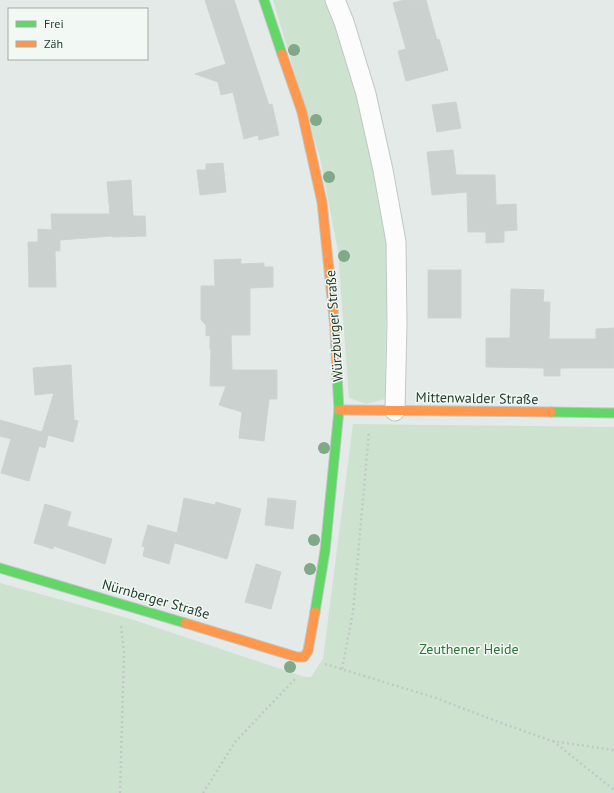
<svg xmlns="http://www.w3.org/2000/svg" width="614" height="793" font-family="'PT Sans',sans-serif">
	<rect width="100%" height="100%" fill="#e4eae7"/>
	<!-- green -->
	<g fill="#cde3d0">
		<path d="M273 0H326L351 77 373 160 387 246 385 399 366 404 349 398 338 251 320 158Z"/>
		<path d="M353 424 614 427V793H0V583L131 619 305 677H311L323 659Z"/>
	</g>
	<!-- building -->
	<g fill="#cbd1ce" stroke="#cdd3cf">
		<path d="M205 0H234L269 105 272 104 279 135 259 140 258 135 244 139 233 92 221 95 218 82 195 74 226 64Z"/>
		<path d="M404 0H426L437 40 439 39 448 70 406 81 398 51 406 49 393 3Z"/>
		<path d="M456 102 461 128 437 132 432 105Z"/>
		<path d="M453 150 456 175H495L496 205 516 204 517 230 504 231V242L486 243V232H468L467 192 432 195 427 152Z"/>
		<path d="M223 163 226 192 200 195 197 170H206V164Z"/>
		<path d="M131 180 133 216H145L146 236 112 237V236L60 240V251H55L56 287H29L28 242H38V229L52 230 51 214H110L107 182Z"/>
		<path d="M241 259V264L264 263V267H273V287L250 288V335H231L232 370H277V399H269L264 441 239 438 242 412 219 405 226 386H210L211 350H210V335L206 336V325L201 320V286H215L214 260Z"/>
		<rect x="428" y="270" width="33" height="48"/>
		<path d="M511 289 544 290 543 302H550L549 339H596V329L614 328V368H560V376H544V368L486 367V338H510Z"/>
		<path d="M71 365 74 420 78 421 73 442 48 435 45 448 39 446 29 481 1 473 11 439 0 436V420L42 432 54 393 35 395 33 368Z"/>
		<path d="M184 498 215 505 216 502 241 509 227 559 175 543 176 537 169 564 143 556 145 547 142 546 148 525 177 533Z"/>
		<path d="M268 498 296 501 293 529 265 525Z"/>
		<path d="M45 504 71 512 67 526 112 539 105 564 54 546 53 549 34 543Z"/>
		<path d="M256 564 281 572 271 609 245 602Z"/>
	</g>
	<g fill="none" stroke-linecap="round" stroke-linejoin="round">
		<!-- street casing -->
		<g stroke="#c1c7c4" stroke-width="21">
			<path id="street" d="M335 0 344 22 366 94 383 170 396 242 397 324 395 411"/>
		</g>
		<!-- fast casing -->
		<g stroke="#c0c7c4" stroke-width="11">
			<g id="fast">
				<path d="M264 0 282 54"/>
				<path d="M551 412 614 413"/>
				<path d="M0 568 185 623"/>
				<path d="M315 612 325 551 339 410 337 375"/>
			</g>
		</g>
		<!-- slow casing -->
		<g stroke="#c0c7c4" stroke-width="11">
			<g id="slow">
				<path d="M282 54 302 112 322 202 335 328 337 375"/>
				<path d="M339 410 551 412"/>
				<path d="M185 623 297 657H304L308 651 315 612"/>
			</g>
		</g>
		<!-- path -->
		<g stroke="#c1cac5" stroke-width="2.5" stroke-dasharray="2 3" stroke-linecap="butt">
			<path d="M325 664 436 698 504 724 552 741 614 750"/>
			<path d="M342 669 353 612 369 432"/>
			<path d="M553 741 614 790"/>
			<path d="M120 793 124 652 121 626"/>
			<path d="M203 793 235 742 295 679"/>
		</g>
		<!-- street -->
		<use href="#street" stroke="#fbfcfb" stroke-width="19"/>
		<!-- fast -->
		<use href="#fast" stroke="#63d668" stroke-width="9"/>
		<!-- slow -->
		<use href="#slow" stroke="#ff974d" stroke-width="9"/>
	</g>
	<!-- trees -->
	<g fill="#7fa987">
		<circle cx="294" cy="50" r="6"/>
		<circle cx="316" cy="120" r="6"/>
		<circle cx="329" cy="177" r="6"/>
		<circle cx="344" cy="256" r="6"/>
		<circle cx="324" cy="448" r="6"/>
		<circle cx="314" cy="540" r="6"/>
		<circle cx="310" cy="569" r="6"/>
		<circle cx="290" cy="667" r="6"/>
	</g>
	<g text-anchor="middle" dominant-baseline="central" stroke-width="3" stroke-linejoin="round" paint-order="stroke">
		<!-- street labels -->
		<g font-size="14" fill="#223d30" stroke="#f2f9f4">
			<text transform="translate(334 326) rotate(-94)">Würzburger Straße</text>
			<text transform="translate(477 398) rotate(1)">Mittenwalder Straße</text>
			<text transform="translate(156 599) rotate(16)">Nürnberger Straße</text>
		</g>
		<!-- park labels -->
		<g font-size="14" fill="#2c7439" stroke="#f2f9f4">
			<text x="469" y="649">Zeuthener Heide</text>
		</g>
	</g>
	<!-- legend -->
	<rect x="8" y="8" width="140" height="52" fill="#f2f9f4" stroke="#9faea6"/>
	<rect x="16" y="21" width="20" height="6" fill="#63d668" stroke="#9faea6"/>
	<text x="44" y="28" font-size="12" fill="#223d30">Frei</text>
	<rect x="16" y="41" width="20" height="6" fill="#ff974d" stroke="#9faea6"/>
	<text x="44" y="48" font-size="12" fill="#223d30">Zäh</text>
</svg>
